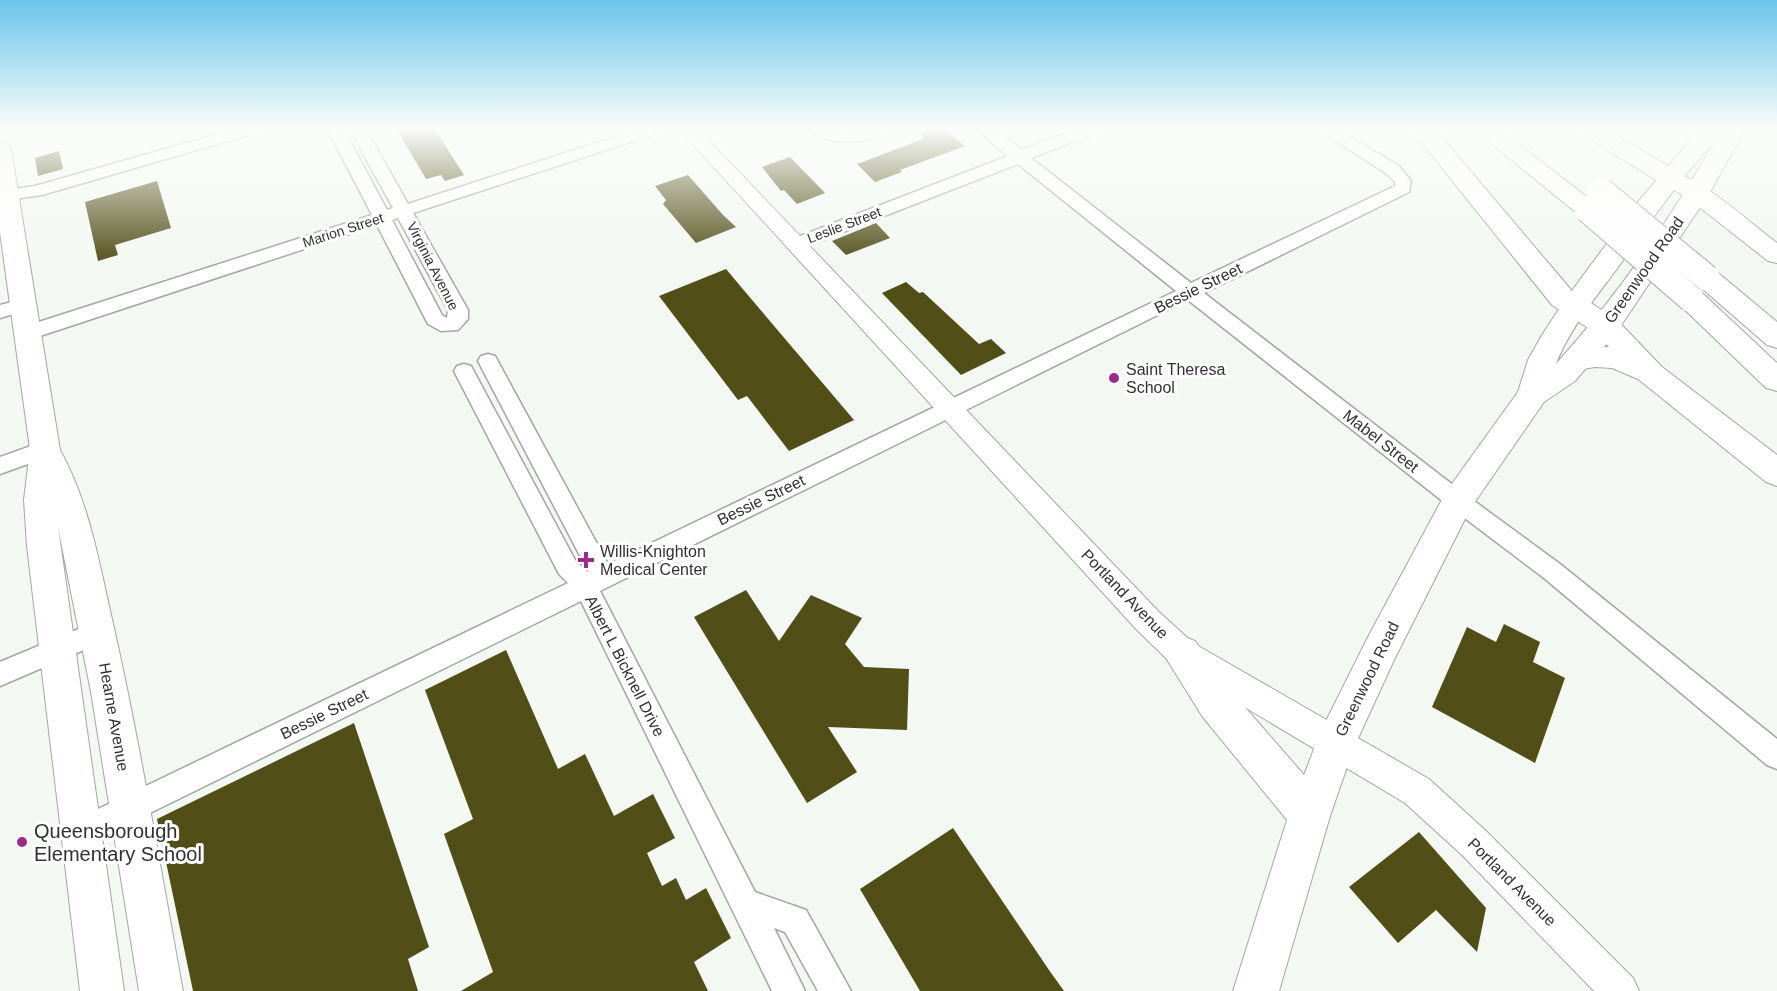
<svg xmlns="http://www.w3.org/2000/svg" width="1777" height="991" font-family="Arial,sans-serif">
	<rect width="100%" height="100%" fill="#f3f8f2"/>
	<!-- building -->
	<g fill="#514e17">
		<path d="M396 128H434L464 175 445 181 441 175 426 179Z"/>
		<path d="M936 128H942L965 146 900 170 902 172 875 182 857 164 923 139 920 134Z"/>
		<path d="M59 151 63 169 38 176 35 158Z"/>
		<path d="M790 157 825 193 797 204 784 190 781 191 762 167Z"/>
		<path d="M688 175 723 215 736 227 696 243 663 204 666 200 655 186Z"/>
		<path d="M157 181 171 228 115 245 118 255 98 261 85 202Z"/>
		<path d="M876 223 890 238 846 255 832 241Z"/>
		<path d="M726 269 747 294 854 420 789 451 747 396 738 400 659 296Z"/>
		<path d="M906 282 919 293 923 292 979 344 991 339 1006 353 961 375 882 293Z"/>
		<path d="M746 590 779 641 811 595 862 618 845 644 864 667 909 669 907 730 828 727 857 772 807 803 694 617Z"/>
		<path d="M1504 624 1540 642 1533 662 1565 678 1535 763 1432 707 1467 627 1496 642Z"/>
		<path d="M506 650 558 769 585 754 614 816 653 794 675 838 647 853 662 886 676 878 686 900 706 888 731 938 694 962 708 991H461L493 972 444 834 473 819 425 690Z"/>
		<path d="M354 723 429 947 408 959 418 991H193L157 819Z"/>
		<path d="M953 828 1049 970 1064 991H920L860 889Z"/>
		<path d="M1419 832 1486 908 1477 952 1436 910 1398 943 1349 887Z"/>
	</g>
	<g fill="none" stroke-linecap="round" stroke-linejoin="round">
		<!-- minor casing -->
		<g stroke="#a3a7a2" stroke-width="3">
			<g id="minor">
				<path d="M239 128H264L262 131 42 195 0 201V191L35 186Z"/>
				<path d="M327 128H343L387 210 393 208 349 128H365L408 204 642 128H666L664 131 413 213 468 310V319L458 330 441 331 428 324 377 225 34 338 27 340 20 338 17 333 20 328 372 215ZM398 218 448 310 447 318 442 315 392 220Z"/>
				<path d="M807 128H826L841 133 870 128H892C877 146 822 147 807 128Z"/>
				<path d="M975 128H993L1022 150 1080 128H1102L1100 131 1031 158 1191 283 1395 186V182L1387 174 1316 128H1335L1399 166 1411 181 1409 192 1204 293 1466 495 1560 564 1777 739V769L1767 765 1544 578 1450 507 1188 300 600 591 755 892 806 910 851 991H818L785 932 774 928 805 991H772L581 601 91 842 81 846 71 842 67 832 71 822 568 583 559 574 454 371 457 366 464 364 471 366 575 560 589 573 478 361 481 356 488 354 495 356 608 564 1176 291 1018 164 802 248H790L787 244 790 240 1008 156Z"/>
				<path d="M23 299 30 301 33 305 30 309 0 318V305Z"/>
				<path d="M45 441 53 443 56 449 53 455 0 474V457Z"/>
				<path d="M98 621 107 624 110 632 107 640 0 686V662Z"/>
			</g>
		</g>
		<!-- tertiary casing -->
		<g stroke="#a3a7a2" stroke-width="2">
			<path id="tertiary" d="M678 128H697L1159 612 1193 643 1429 779 1486 831 1633 978 1639 991H1594L1462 855 1405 803 1171 663 1137 630Z"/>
		</g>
		<!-- secondary casing -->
		<g stroke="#a3a7a2" stroke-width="2">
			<g id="secondary">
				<path d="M0 142 8 144 11 149 60 450C89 502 99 562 112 619 140 742 160 867 183 991H139L91 692 58 527 124 991H80L27 546 24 500 30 449 0 232Z"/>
				<path d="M1670 171C1703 179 1749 222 1777 243V263L1768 261 1689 199 1662 183 1658 178 1662 173Z"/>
			</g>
		</g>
		<!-- primary casing -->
		<g stroke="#a3a7a2" stroke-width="2">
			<path id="primary" d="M1701 128H1746L1709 194 1616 333 1575 381 1544 402 1470 509 1394 660 1354 747 1330 816 1279 991H1233L1287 820 1202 716 1163 653 1169 641 1182 636 1195 641 1230 690 1304 775 1321 731 1368 637 1446 492 1518 392 1528 360 1542 335 1565 300 1637 203ZM1715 141C1670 220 1617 296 1556 364 1570 328 1596 297 1619 266 1649 223 1679 180 1715 141Z"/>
		</g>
		<!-- motorway casing -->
		<g stroke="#a3a7a2" stroke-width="2">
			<g id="motorway">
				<path d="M1410 128H1434L1572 291 1616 319 1662 367 1777 455V486L1766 482 1638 379 1612 368 1595 367 1577 370 1567 367 1562 360 1567 353 1586 348 1609 347 1596 333 1552 305Z"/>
				<path d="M1472 128H1498L1596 204 1600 209 1596 214 1587 217 1578 214Z"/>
				<path d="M1576 128H1604L1679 173 1682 178 1679 183 1670 185 1661 183 1580 133Z"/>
				<path d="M1707 269 1717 272 1777 322V348L1767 345 1697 284 1693 278 1697 272Z"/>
				<path d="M1691 290 1701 292 1777 363V391L1766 388 1681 306 1677 299 1681 292Z"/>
			</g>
		</g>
		<!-- minor -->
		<use href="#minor" fill="#fff" fill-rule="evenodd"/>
		<!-- tertiary -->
		<use href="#tertiary" fill="#fff" fill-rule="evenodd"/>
		<!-- secondary -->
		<use href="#secondary" fill="#fff" fill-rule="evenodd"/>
		<!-- primary -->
		<use href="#primary" fill="#fff" fill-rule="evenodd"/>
		<!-- motorway -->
		<use href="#motorway" fill="#fff" fill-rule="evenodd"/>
		<!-- motorway-bridge casing -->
		<g stroke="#a3a7a2" stroke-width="28" stroke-linecap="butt">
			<g id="motorway-bridge">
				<path d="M1601 191 1707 278"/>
				<path d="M1587 209 1691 299"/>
			</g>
		</g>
		<!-- motorway-bridge -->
		<use href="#motorway-bridge" stroke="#fff" stroke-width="26"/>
	</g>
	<!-- sky -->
	<linearGradient id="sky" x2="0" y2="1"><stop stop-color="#69c5ea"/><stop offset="0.48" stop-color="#fafcf9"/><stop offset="1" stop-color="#fafcf9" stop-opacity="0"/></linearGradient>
	<rect width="1777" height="267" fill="url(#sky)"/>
	<!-- markers -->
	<g fill="#9b2b89" stroke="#fff" stroke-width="2">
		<circle cx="1114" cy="378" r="6"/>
		<path d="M583 551h6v6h6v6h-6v6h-6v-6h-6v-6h6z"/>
		<circle cx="22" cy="842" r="6"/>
	</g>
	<g text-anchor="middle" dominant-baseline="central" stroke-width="6" stroke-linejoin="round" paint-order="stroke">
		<!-- far-street labels -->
		<g font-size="14" fill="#303230" stroke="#fff">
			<text transform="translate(844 225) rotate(-21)">Leslie Street</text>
			<text transform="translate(343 230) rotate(-18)">Marion Street</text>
			<text transform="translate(433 266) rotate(63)">Virginia Avenue</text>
		</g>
		<!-- street labels -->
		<g font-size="16" fill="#303230" stroke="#fff">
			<text transform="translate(1644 270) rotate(-55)">Greenwood Road</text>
			<text transform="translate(1198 288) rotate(-26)">Bessie Street</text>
			<text transform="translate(1381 441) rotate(38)">Mabel Street</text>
			<text transform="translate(761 500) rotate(-26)">Bessie Street</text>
			<text transform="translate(1125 594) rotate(46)">Portland Avenue</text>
			<text transform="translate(625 666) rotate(63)">Albert L Bicknell Drive</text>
			<text transform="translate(1367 679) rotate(-64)">Greenwood Road</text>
			<text transform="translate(324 714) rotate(-26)">Bessie Street</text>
			<text transform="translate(114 717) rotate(80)">Hearne Avenue</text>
			<text transform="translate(1512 882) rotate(45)">Portland Avenue</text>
		</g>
		<!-- poi labels -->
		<g font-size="16" fill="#303230" stroke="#fff" text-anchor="start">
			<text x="1126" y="369">Saint Theresa<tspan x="1126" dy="18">School</tspan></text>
			<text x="600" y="551">Willis-Knighton<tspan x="600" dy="18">Medical Center</tspan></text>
		</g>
		<!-- near-poi labels -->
		<g font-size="20" fill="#303230" stroke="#fff" text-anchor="start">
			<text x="34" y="831">Queensborough<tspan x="34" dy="23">Elementary School</tspan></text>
		</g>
	</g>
</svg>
